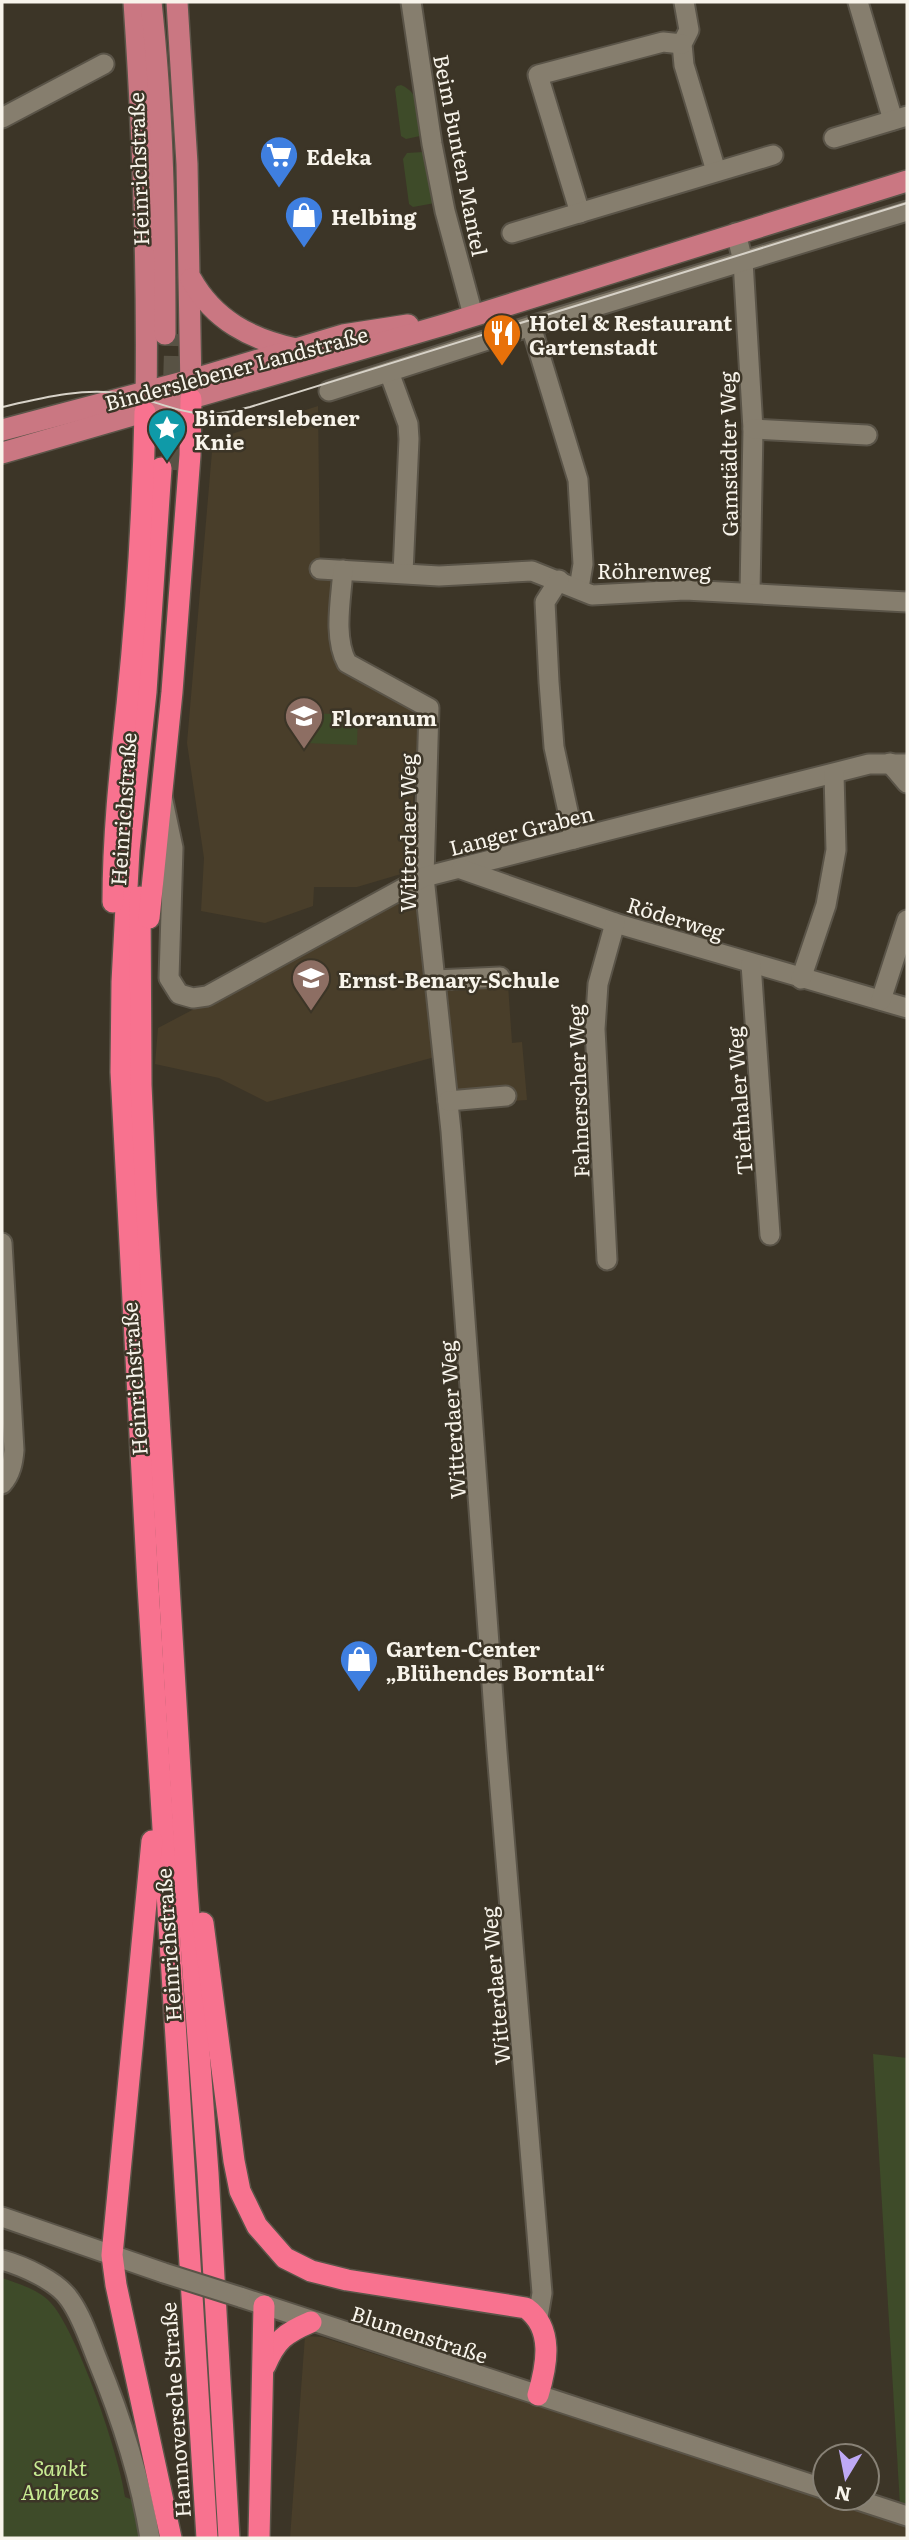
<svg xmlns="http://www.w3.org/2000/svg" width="909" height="2540" font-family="Literata,serif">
	<rect width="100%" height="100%" fill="#3c3527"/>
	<!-- built -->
	<g fill="#493e2a">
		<path d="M318 406 320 569 334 585 333 647 419 713V757L415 761 410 869 401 874 357 887H314L313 906 265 923 201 911 204 858 187 743 213 440Z"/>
		<path d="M405 898 418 902 435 1057 267 1102 219 1078 155 1064 158 1028Z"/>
		<path d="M507 970 512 1043 522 1042 527 1100 456 1105 444 976Z"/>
		<path d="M305 2336 322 2337 907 2526V2538H290Z"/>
	</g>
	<!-- green -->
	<g fill="#3e4b29">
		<path d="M401 85C422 94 420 116 422 135L420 136 406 139 401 136 395 89 397 86Z"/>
		<path d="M423 152 427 154 435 203 413 207 409 204 403 159 407 153Z"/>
		<path d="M306 713 358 715 357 745 305 743Z"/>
		<path d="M873 2054 907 2058V2507L900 2505Z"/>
		<path d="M2 2278C17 2283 39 2290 50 2302 77 2330 120 2457 125 2497L135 2501 141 2538H2Z"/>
	</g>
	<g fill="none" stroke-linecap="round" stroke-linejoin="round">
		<!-- major-tunnel -->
		<path stroke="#585244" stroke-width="21" stroke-dasharray="21 10" stroke-linecap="butt" d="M171 470 175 334"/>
		<!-- minor casing -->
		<g stroke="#5a5448" stroke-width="23">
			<g id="minor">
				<path d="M411 2 432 144 445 211 473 315"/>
				<path d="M684 2 689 30 682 44 684 65 716 171"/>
				<path d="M858 2 893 120"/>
				<path d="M2 118 104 64"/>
				<path d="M834 138 907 116"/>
				<path d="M580 213 538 75 663 42 682 44"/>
				<path d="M512 233 773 155"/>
				<path d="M736 233 743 261 753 429 750 592"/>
				<path d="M531 326 578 480 583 564 579 588"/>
				<path d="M389 372 408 424 409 439 403 573"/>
				<path d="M329 391 531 326 907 211"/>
				<path d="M753 429 867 435"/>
				<path d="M320 569 439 576 532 571 592 595 685 590 907 602"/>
				<path d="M343 570C341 599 333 637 347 663L429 708 424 877 451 1131 497 1752 542 2293 538 2317"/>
				<path d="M559 580 545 602 549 682 554 747 574 839"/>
				<path d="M890 763 907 783"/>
				<path d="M162 796 173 848 169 978 179 994 193 998 207 996 424 877 869 764H907"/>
				<path d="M461 869 615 923 907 1008"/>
				<path d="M751 964 770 1235"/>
				<path d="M801 979 826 905 836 850 834 774"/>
				<path d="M435 980 500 977"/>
				<path d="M881 1000 907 920"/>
				<path d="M448 1101 506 1096"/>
				<path d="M2 1243 14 1450C13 1462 11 1474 2 1484"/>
				<path d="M607 1260 595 1029 598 984 615 923"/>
				<path d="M2 2217 164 2273"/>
				<path d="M2 2260C23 2266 58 2281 70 2300 82 2317 89 2339 97 2359 121 2417 140 2476 150 2538"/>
				<path d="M240 2297 825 2489"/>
				<path d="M852 2498 907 2516"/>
			</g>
		</g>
		<!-- major casing -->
		<g stroke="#5a5448" stroke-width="24">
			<g id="major">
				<path d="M134 2C143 135 148 269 146 403"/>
				<path d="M151 2C163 112 165 223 165 334"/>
				<path d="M177 2 187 164 191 390"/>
				<path d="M191 279C214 320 250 339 296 349"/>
				<path d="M2 430 191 380 343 335 408 325"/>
				<path d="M2 453 447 324 907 181"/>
			</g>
		</g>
		<!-- highway casing -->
		<g stroke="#5a5448" stroke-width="24">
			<g id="highway">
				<path d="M161 468 146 692 129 850 122 982 121 1072 148 1586 207 2538"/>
				<path d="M140 897 141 1085 146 1197 187 1889 208 2173 229 2538"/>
				<path d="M113 902C113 836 120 771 127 705 137 608 143 509 145 412"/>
				<path d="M149 918 172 692 190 455 191 399"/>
				<path d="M152 1841 112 2255 116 2285 171 2538"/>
				<path d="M203 1923 234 2161 240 2191 257 2226 285 2258 311 2271 347 2280 526 2308C554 2328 547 2365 538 2395"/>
				<path d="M265 2366C276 2340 285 2333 311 2322"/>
				<path d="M259 2538 264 2306"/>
			</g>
		</g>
		<!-- minor -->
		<use href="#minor" stroke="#867e6e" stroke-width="19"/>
		<!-- major -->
		<use href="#major" stroke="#ca7782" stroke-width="21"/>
		<!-- highway -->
		<use href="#highway" stroke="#f8728f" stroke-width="21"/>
		<!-- tram -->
		<path stroke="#d7d2c8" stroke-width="2" d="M2 407C41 398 84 387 124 394 154 400 182 415 213 414 225 413 238 410 250 407L907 203"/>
		<!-- minor-bridge casing -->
		<g stroke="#5a5448" stroke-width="23" stroke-linecap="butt">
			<path id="minor-bridge" d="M164 2273 240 2297"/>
		</g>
		<!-- minor-bridge -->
		<use href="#minor-bridge" stroke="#867e6e" stroke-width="19"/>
	</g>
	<!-- icons -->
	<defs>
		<g id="supermarket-pin" transform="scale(2.0125)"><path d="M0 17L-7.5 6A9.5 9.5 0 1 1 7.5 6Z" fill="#3f7fe0" stroke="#3c3527"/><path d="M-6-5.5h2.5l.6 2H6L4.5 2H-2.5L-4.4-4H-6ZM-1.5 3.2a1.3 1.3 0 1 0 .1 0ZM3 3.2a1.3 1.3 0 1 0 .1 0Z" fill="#fff"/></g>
		<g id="shop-pin" transform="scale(2.0125)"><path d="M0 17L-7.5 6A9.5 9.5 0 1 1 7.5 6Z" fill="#3f7fe0" stroke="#3c3527"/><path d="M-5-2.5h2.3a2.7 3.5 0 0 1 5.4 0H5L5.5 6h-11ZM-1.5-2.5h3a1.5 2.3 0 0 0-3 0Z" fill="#fff"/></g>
		<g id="restaurant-pin" transform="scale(2.0125)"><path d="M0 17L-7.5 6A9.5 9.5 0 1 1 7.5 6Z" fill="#e8710a" stroke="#3c3527"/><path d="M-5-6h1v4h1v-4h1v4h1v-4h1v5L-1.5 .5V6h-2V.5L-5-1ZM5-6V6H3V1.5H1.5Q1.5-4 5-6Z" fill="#fff"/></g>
		<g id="sight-pin" transform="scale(2.0125)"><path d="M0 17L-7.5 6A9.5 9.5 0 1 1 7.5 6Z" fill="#0f9aa8" stroke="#3c3527"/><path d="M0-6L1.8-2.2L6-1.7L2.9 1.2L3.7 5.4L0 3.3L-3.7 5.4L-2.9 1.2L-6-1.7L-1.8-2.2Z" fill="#fff"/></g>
		<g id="school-pin" transform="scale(2.0125)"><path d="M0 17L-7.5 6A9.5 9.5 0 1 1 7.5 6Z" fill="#8d6e63" stroke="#3c3527"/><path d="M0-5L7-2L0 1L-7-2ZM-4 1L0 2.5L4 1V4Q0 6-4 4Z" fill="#fff"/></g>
	</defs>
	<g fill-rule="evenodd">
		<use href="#supermarket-pin" x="279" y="155"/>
		<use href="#shop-pin" x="304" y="215"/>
		<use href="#restaurant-pin" x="502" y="333"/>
		<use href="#sight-pin" x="167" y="428"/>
		<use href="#school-pin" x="304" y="716"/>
		<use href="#school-pin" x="311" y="978"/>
		<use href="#shop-pin" x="359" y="1659"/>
	</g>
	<g text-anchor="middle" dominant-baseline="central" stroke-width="5" stroke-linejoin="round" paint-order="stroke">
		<!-- poi labels -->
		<g font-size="21" font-weight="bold" fill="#f8f4eb" stroke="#3c3527" text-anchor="start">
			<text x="306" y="155">Edeka</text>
			<text x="331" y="215">Helbing</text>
			<text x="529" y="321">Hotel &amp; Restaurant<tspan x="529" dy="24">Gartenstadt</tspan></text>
			<text x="194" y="416">Binderslebener<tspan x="194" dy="24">Knie</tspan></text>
			<text x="331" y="716">Floranum</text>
			<text x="338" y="978">Ernst-Benary-Schule</text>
			<text x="386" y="1647">Garten-Center<tspan x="386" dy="24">„Blühendes Borntal“</tspan></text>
		</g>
		<!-- street labels -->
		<g font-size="21" fill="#f8f4eb" stroke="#3c3527">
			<text transform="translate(462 155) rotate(79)">Beim Bunten Mantel</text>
			<text transform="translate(137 169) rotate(-92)">Heinrichstraße</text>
			<text transform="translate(236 367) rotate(-15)">Binderslebener Landstraße</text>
			<text transform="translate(727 454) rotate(-91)">Gamstädter Weg</text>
			<text x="654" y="569">Röhrenweg</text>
			<text transform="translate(122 809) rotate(-86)">Heinrichstraße</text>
			<text transform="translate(521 829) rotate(-14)">Langer Graben</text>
			<text transform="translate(406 833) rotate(-90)">Witterdaer Weg</text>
			<text transform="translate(676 917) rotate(17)">Röderweg</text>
			<text transform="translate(577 1091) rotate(-92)">Fahnerscher Weg</text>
			<text transform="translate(738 1101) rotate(-94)">Tiefthaler Weg</text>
			<text transform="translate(133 1379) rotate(-94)">Heinrichstraße</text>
			<text transform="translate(451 1420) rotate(-94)">Witterdaer Weg</text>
			<text transform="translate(167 1945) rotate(-94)">Heinrichstraße</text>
			<text transform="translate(494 1986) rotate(-95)">Witterdaer Weg</text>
			<text transform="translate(420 2333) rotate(18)">Blumenstraße</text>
			<text transform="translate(174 2410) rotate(-94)">Hannoversche Straße</text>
		</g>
		<!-- park labels -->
		<g font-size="21" font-style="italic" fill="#c8ec93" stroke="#3c3527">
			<text x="60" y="2466">Sankt<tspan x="60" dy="24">Andreas</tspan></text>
		</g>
	</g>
	<!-- border -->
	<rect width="909" height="2540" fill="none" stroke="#f8f4eb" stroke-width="7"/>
	<!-- north arrow -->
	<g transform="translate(846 2477) rotate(190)"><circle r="33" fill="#3c3527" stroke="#878175" stroke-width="2"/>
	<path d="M0-5L12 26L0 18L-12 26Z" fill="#bea9f5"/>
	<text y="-10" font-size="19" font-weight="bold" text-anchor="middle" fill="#f8f4eb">N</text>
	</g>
</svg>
